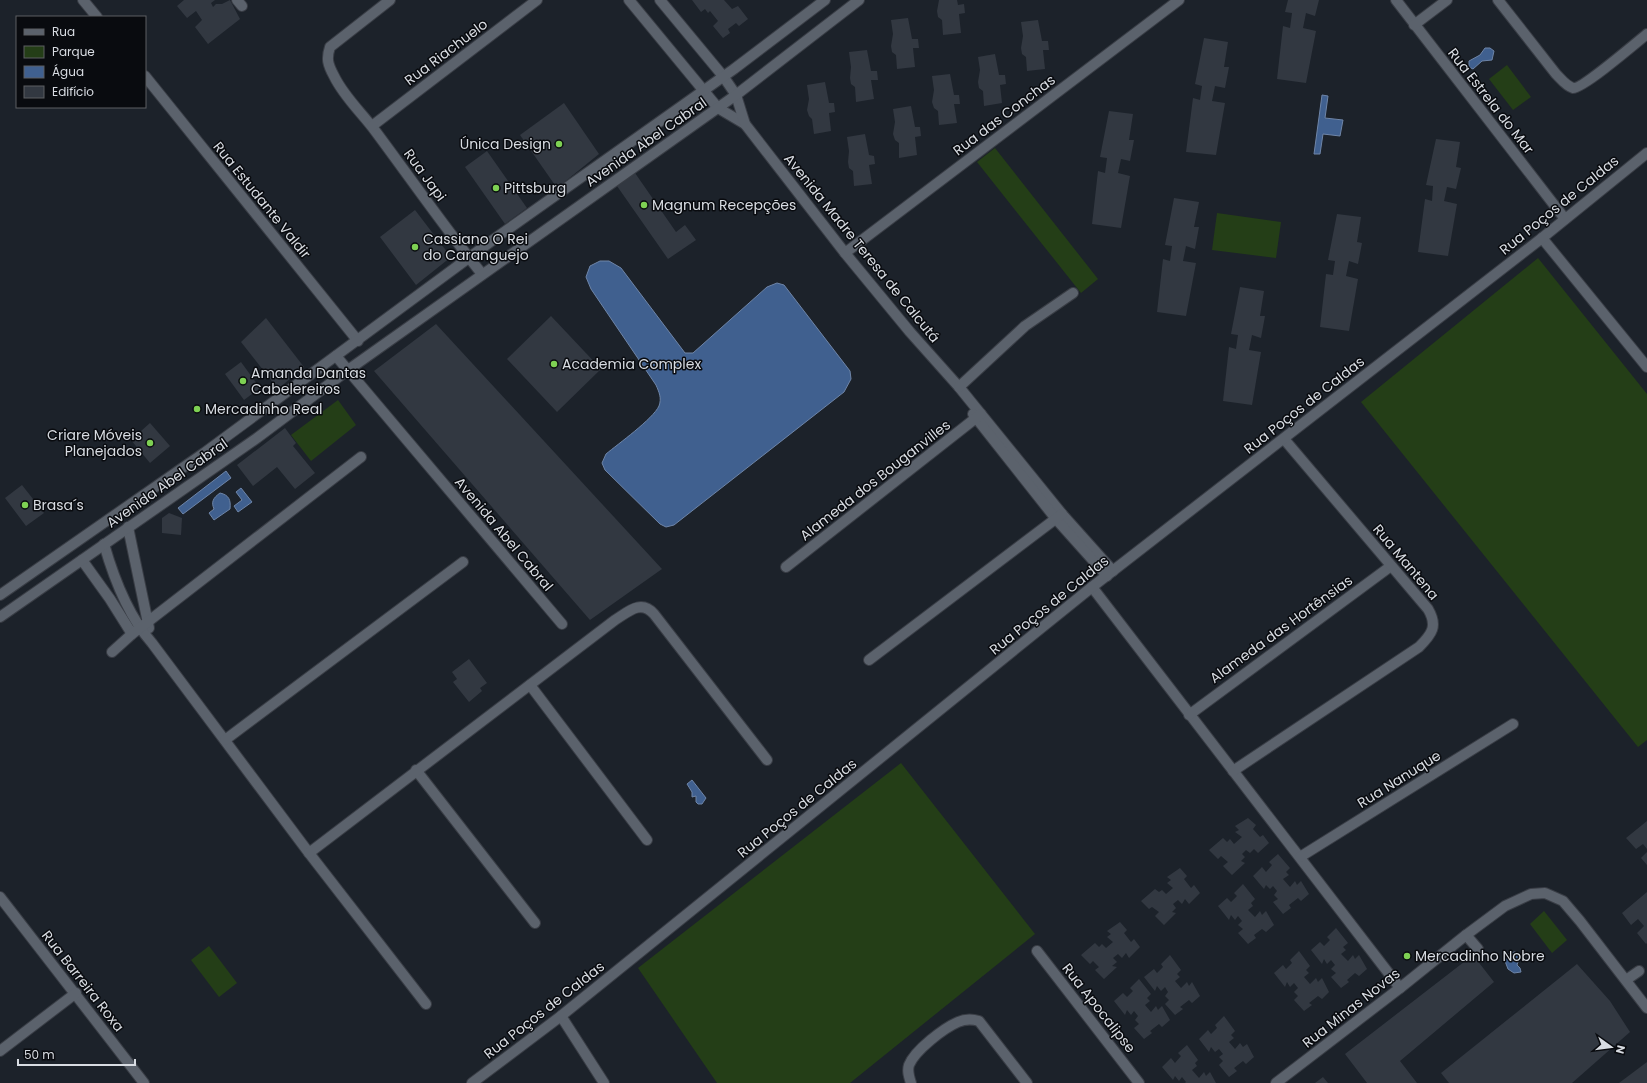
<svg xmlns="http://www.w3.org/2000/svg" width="1647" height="1083" font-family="Poppins,sans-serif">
	<rect width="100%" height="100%" fill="#1c222a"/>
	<!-- green -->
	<g fill="#243e17">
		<path d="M1507 65 1531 97 1513 110 1489 79Z"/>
		<path d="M995 148 1098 279 1081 293 977 162Z"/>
		<path d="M1217 213 1281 222 1276 258 1212 250Z"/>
		<path d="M1538 258 1647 394V740L1638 747 1361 402Z"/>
		<path d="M338 400 356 425 311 461 291 435Z"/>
		<path d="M901 763 1035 934 850 1083H717L638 968Z"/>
		<path d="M1544 911 1567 940 1552 953 1530 924Z"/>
		<path d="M209 946 237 983 219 997 191 960Z"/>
	</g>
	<!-- water -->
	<g fill="#40608f" stroke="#6e85a8">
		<path d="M1485 48H1490L1494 51 1492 60 1482 61 1473 69 1469 67V61L1480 55Z"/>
		<path d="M1322 95 1328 96 1325 118 1343 120 1340 136 1323 134 1320 154H1314Z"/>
		<path d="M600 261H609L621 268 685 353H693L767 287 777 283 784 285 850 371 851 379 844 392 674 525 666 527 660 524 605 470 602 463 606 454C618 444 653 419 659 406 662 398 659 392 656 385L591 289 586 277 590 266Z"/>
		<path d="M226 471 231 478 183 514 178 508Z"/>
		<path d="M241 488 252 502 238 512 234 506 242 500 236 492Z"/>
		<path d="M220 493C229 495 231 500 230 509L214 520 209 513 214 509C211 502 213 498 220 493Z"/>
		<path d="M692 780 706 798 702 804H698L696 802V796L692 797V792L687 784Z"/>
		<path d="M1515 952 1520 955 1517 965 1520 968 1521 972 1514 973 1508 969 1505 961 1509 953Z"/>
	</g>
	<!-- building -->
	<g fill="#323841">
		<path d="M184 0H215L211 3 213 7 216 4H222L230 0 240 19 208 44 195 27 202 20 196 11 187 18 177 6Z"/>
		<path d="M692 0H724L732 9 738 6 748 19 739 26 736 23 728 29 730 33 723 38 713 26 718 21 710 11 708 13 705 9 701 12Z"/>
		<path d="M939 0H957L958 5 964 4 965 13 959 14 961 33 943 35 942 20 938 17 937 11Z"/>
		<path d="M1288 0H1319L1315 16 1306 13 1303 28 1316 31 1306 83 1277 79 1283 26 1290 28 1292 13 1285 12Z"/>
		<path d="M908 18 912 39H918L919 48H913L915 67 897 69 896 55 892 52 891 46 893 34 891 20Z"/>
		<path d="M1038 20 1042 41H1048L1049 50H1043L1045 69 1027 71 1026 57 1022 54 1021 48 1023 36 1021 22Z"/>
		<path d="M1204 38 1228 42 1224 67H1229L1225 88 1215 86 1212 101 1225 103 1216 155 1186 152 1193 98 1200 100 1202 86 1195 84Z"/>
		<path d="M867 50 871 71H877L878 80H871L874 99 856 102 855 87 851 84 850 78 851 67 849 52Z"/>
		<path d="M995 54 999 75H1005L1006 84 1000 85 1002 103 984 106 983 91 979 88 978 82 980 70 978 57Z"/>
		<path d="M950 74 954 95H959L960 104H954L957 123 939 125 938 111 934 108 932 102 934 90 932 76Z"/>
		<path d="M825 82 829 103H834L835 112 829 113 831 131 814 134 812 119 809 116 807 110 809 99 807 85Z"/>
		<path d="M564 103 599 154 557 188 520 135Z"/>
		<path d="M911 106 915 127H920L921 136 915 137 917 155 899 158V143L895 140 893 134 895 122 893 109Z"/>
		<path d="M1109 111 1133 114 1129 140H1134L1130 161 1121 159 1118 173 1130 176 1121 228 1092 224 1098 171 1105 173 1107 158 1100 157Z"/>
		<path d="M865 134 869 155 874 156 875 164 869 165 872 184 854 186 853 171 849 168 848 162 849 151 847 137Z"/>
		<path d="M1436 139 1460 142 1456 167 1461 168 1456 189 1447 187 1444 201 1457 204 1448 256 1418 252 1425 199 1432 201 1433 186 1426 185Z"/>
		<path d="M487 151 527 208 505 224 465 167Z"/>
		<path d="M635 173 676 232 685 225 696 240 668 259 617 186Z"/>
		<path d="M1174 198 1199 202 1194 227H1199L1195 249 1186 246 1183 261 1196 263 1186 316 1157 312 1163 259 1170 261 1172 246 1165 245Z"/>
		<path d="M415 210 451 257 416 285 380 237Z"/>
		<path d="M1337 214 1361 217 1357 242 1362 243 1358 264 1349 261 1346 276 1358 279 1349 331 1320 327 1326 274 1333 275 1335 261 1328 260Z"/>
		<path d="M1240 287 1264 291 1260 316H1265L1261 338 1252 335 1249 350 1261 352 1252 405 1223 401 1229 347 1236 349 1238 335 1231 334Z"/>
		<path d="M551 316 601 369 557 412 507 359Z"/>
		<path d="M266 318 304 367 278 389 241 342Z"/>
		<path d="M436 324 662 569 590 620 374 371Z"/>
		<path d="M241 362 260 388 244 400 225 374Z"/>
		<path d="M150 423 170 446 150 463 131 440Z"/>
		<path d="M285 428 296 443 293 446 315 473 295 489 277 467 253 486 237 465Z"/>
		<path d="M22 485 44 513 26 526 5 498Z"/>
		<path d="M169 513 182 518 181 535 162 533V518Z"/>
		<path d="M469 659 487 683 480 688 482 691 469 702 453 682 457 679 452 672Z"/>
		<path d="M1248 818 1256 825 1253 829 1260 837 1263 835 1269 843 1258 853 1254 849 1250 853 1246 850 1242 854 1245 857 1241 861 1245 863 1232 875 1223 866 1228 862 1221 856 1218 859 1209 850 1223 838 1227 842 1230 839 1234 844 1242 837 1235 832 1239 830 1235 826Z"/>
		<path d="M1647 821V849L1643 844 1636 849 1626 838Z"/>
		<path d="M1647 852V865L1641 858Z"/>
		<path d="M1278 854 1290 868 1286 872 1289 875 1283 879 1290 887 1295 881 1297 885 1301 881 1309 894 1301 901 1298 898 1289 905 1291 908 1283 914 1273 902 1278 899 1274 895 1277 891 1273 886 1270 889 1266 885 1264 889 1253 876 1262 867 1266 872 1272 865 1269 862Z"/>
		<path d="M1180 868 1187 876 1184 879 1191 888 1194 885 1200 893 1189 904 1185 899 1182 904 1178 900 1173 904 1176 908 1172 912 1176 913 1164 925 1155 916 1159 912 1152 907 1149 909 1141 901 1155 889 1159 892 1162 890 1166 894 1173 888 1167 883 1171 880 1167 877Z"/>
		<path d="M1243 884 1255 899 1251 903 1253 906 1248 910 1255 917 1260 911 1262 915 1266 911 1274 925 1266 932 1262 929 1254 935 1256 938 1248 944 1238 933 1243 929 1238 925 1242 921 1238 916 1235 920 1231 915 1229 920 1218 906 1227 898 1231 902 1237 896 1234 893Z"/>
		<path d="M1647 892V943L1646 944 1637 933 1644 926 1638 919 1631 925 1622 913Z"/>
		<path d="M1120 922 1127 930 1124 933 1131 942 1134 939 1140 947 1129 958 1126 953 1122 958 1118 954 1113 958 1117 962 1112 966 1117 967 1104 979 1095 970 1099 967 1093 961 1090 964 1081 955 1095 943 1099 947 1102 944 1106 948 1113 942 1107 937 1111 934 1107 931Z"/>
		<path d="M1336 928 1348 943 1343 947 1346 950 1341 954 1348 961 1353 955 1355 959 1359 955 1367 969 1359 976 1355 973 1347 980 1349 982 1341 988 1331 977 1336 973 1331 969 1335 965 1331 960 1327 964 1324 959 1322 964 1311 950 1320 942 1324 946 1330 940 1327 937Z"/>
		<path d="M1299 951 1310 966 1306 970 1309 973 1304 977 1310 984 1316 978 1318 982 1322 978 1329 992 1322 999 1318 996 1309 1003 1312 1005 1304 1011 1294 1000 1298 996 1294 992 1298 988 1294 983 1290 987 1287 982 1285 987 1274 973 1283 965 1286 969 1292 963 1290 960Z"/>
		<path d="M1170 955 1181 970 1177 974 1180 977 1175 981 1181 988 1187 982 1189 986 1192 982 1200 996 1192 1003 1189 1000 1180 1007 1183 1009 1175 1015 1165 1004 1169 1000 1165 996 1168 992 1165 987 1161 991 1157 986 1155 991 1144 977 1154 969 1157 973 1163 967 1161 964Z"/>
		<path d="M1473 955 1494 982 1400 1061 1417 1083H1367L1345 1054Z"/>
		<path d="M1577 964 1610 1001 1630 1032 1572 1083H1449L1441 1073Z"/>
		<path d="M1139 979 1151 994 1147 998 1150 1001 1145 1005 1151 1012 1156 1006 1158 1010 1162 1006 1170 1020 1162 1027 1159 1024 1150 1031 1152 1033 1144 1039 1134 1028 1139 1024 1135 1020 1138 1016 1134 1011 1131 1015 1127 1010 1125 1015 1114 1001 1123 993 1127 997 1133 991 1130 988Z"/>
		<path d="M1224 1016 1235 1031 1231 1035 1234 1038 1229 1042 1235 1049 1240 1043 1243 1047 1247 1044 1254 1057 1246 1064 1243 1061 1234 1068 1237 1071 1229 1077 1219 1065 1223 1061 1219 1057 1223 1054 1219 1049 1215 1052 1211 1047 1209 1052 1199 1039 1208 1030 1211 1034 1217 1028 1215 1025Z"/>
		<path d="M1187 1045 1198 1060 1195 1063 1197 1066 1192 1070 1199 1078 1204 1072 1206 1076 1210 1072 1216 1083H1185L1186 1082 1182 1077 1179 1081 1175 1076 1173 1080 1162 1067 1171 1058 1175 1063 1181 1056 1178 1053Z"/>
		<path d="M1647 1062V1083H1619Z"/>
		<path d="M1323 1077 1328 1083H1315Z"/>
	</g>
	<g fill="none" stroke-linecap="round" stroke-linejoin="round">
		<!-- minor casing -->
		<g stroke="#393d45" stroke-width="12">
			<g id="minor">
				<path d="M83 0 97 17"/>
				<path d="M237 0 242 6"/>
				<path d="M390 0 330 47C326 59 328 65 334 76 344 97 363 114 376 132 411 179 445 228 482 274"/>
				<path d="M629 0 718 108 745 124"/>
				<path d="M660 0 723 76 736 95 745 124 845 253 910 332 959 387 1062 514 1113 571"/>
				<path d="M1396 0 1565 219"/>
				<path d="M1498 0 1556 74C1561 79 1566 86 1573 88 1582 89 1636 43 1647 34"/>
				<path d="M1414 25 1447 0"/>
				<path d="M145 76 358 341"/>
				<path d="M372 126 537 0"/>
				<path d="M1542 238 1647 367"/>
				<path d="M845 253 1179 0"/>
				<path d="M336 356 562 624"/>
				<path d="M959 387 1025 326 1073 293"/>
				<path d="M973 414 1056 519 1107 576"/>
				<path d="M128 527 149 628"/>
				<path d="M104 544C114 579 128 616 152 643L309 853 426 1004"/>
				<path d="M82 560 110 599 132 634"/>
				<path d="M786 567 981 414"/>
				<path d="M1092 587 1400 988"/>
				<path d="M112 652 132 634 361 457"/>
				<path d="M869 660 1062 514"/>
				<path d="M530 685 647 840"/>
				<path d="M1189 715 1391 566"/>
				<path d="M225 740 463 562"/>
				<path d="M416 770 535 923"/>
				<path d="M1233 771 1419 647C1432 634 1438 626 1428 609L1284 439"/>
				<path d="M309 853 615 620C628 612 641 599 654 614L767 760"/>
				<path d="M1300 857 1513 724"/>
				<path d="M0 897 144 1083"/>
				<path d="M1466 935 1478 949"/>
				<path d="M1037 951 1139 1083"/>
				<path d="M1626 980 1639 971"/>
				<path d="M561 1016 604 1083"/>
				<path d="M0 1051 76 993"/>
				<path d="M472 1083 561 1016 1092 587 1542 238 1647 153"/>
				<path d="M911 1083C909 1077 907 1071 909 1065 915 1050 944 1028 958 1022 965 1019 972 1019 979 1021L1027 1083"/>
				<path d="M1276 1083 1400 988 1466 935 1505 906 1531 894 1545 893 1563 901 1580 921 1647 1008"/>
			</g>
		</g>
		<!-- secondary casing -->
		<g stroke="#393d45" stroke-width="12">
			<g id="secondary">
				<path d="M0 595 204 453 497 237 734 69 825 0"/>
				<path d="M0 617 257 438 348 370 736 95 859 0"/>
			</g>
		</g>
		<!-- minor -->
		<use href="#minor" stroke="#5b626c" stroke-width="10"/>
		<!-- secondary -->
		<use href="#secondary" stroke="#5b626c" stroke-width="10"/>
	</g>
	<!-- markers -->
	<g fill="#7ed153" stroke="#090b0f" stroke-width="1.5">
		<circle cx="559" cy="144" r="4"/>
		<circle cx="496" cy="188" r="4"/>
		<circle cx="644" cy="205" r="4"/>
		<circle cx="415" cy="247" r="4"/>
		<circle cx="554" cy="364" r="4"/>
		<circle cx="243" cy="381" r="4"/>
		<circle cx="197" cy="409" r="4"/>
		<circle cx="150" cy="443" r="4"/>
		<circle cx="25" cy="505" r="4"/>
		<circle cx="1407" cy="956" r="4"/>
	</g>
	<g text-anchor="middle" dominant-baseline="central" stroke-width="3" stroke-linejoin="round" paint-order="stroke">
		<!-- street labels -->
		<g font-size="14" fill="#d8dce2" stroke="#090b0f">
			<text transform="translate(446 52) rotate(-37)">Rua Riachuelo</text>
			<text transform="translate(1491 101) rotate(52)">Rua Estrela do Mar</text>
			<text transform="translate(1004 115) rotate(-37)">Rua das Conchas</text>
			<text transform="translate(646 142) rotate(-35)">Avenida Abel Cabral</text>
			<text transform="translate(425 175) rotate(54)">Rua Japi</text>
			<text transform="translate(262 200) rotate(51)">Rua Estudante Valdir</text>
			<text transform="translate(1559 205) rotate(-39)">Rua Poços de Caldas</text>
			<text transform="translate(862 248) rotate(51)">Avenida Madre Teresa de Calcutá</text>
			<text transform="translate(1304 405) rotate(-38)">Rua Poços de Caldas</text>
			<text transform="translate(875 480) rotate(-38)">Alameda dos Bouganvilles</text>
			<text transform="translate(167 483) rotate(-35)">Avenida Abel Cabral</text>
			<text transform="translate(504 534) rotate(50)">Avenida Abel Cabral</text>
			<text transform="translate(1406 562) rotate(50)">Rua Mantena</text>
			<text transform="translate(1049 605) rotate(-39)">Rua Poços de Caldas</text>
			<text transform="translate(1281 629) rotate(-36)">Alameda das Hortênsias</text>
			<text transform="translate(1399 779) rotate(-32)">Rua Nanuque</text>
			<text transform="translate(797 808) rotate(-39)">Rua Poços de Caldas</text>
			<text transform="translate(83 981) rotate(52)">Rua Barreira Roxa</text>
			<text transform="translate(1099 1008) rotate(52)">Rua Apocalipse</text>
			<text transform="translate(1351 1008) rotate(-38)">Rua Minas Novas</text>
			<text transform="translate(544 1010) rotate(-38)">Rua Poços de Caldas</text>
		</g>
		<!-- poi labels -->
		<g font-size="14" fill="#d8dce2" stroke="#090b0f" text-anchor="start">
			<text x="551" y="144" text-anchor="end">Única Design</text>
			<text x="504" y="188">Pittsburg</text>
			<text x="652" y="205">Magnum Recepções</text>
			<text x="423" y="239">Cassiano O Rei<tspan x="423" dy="16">do Caranguejo</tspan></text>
			<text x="562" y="364">Academia Complex</text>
			<text x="251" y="373">Amanda Dantas<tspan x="251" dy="16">Cabelereiros</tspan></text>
			<text x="205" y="409">Mercadinho Real</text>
			<text x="142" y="435" text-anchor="end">Criare Móveis<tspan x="142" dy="16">Planejados</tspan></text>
			<text x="33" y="505">Brasa´s</text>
			<text x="1415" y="956">Mercadinho Nobre</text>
		</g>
	</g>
	<!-- legend -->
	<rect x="16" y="16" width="130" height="92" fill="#090b0f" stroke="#5c5f63"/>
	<rect x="24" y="29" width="20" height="6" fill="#5b626c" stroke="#5c5f63"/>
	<text x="52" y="36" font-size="12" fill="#d8dce2">Rua</text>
	<rect x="24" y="46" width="20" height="12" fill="#243e17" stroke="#5c5f63"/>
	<text x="52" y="56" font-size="12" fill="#d8dce2">Parque</text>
	<rect x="24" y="66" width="20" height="12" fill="#40608f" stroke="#5c5f63"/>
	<text x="52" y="76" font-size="12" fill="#d8dce2">Água</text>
	<rect x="24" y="86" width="20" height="12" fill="#323841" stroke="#5c5f63"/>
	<text x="52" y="96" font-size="12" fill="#d8dce2">Edifício</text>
	<!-- north arrow -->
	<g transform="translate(1611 1047) rotate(104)" stroke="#090b0f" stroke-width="3" paint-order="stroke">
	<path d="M0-3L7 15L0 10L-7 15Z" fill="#d8dce2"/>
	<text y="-6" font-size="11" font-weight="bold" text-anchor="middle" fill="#d8dce2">N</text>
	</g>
	<!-- scale -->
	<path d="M18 1059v6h117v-6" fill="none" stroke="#d8dce2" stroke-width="2"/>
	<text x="24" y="1059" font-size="12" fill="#d8dce2" stroke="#090b0f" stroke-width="3" paint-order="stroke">50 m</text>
</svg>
